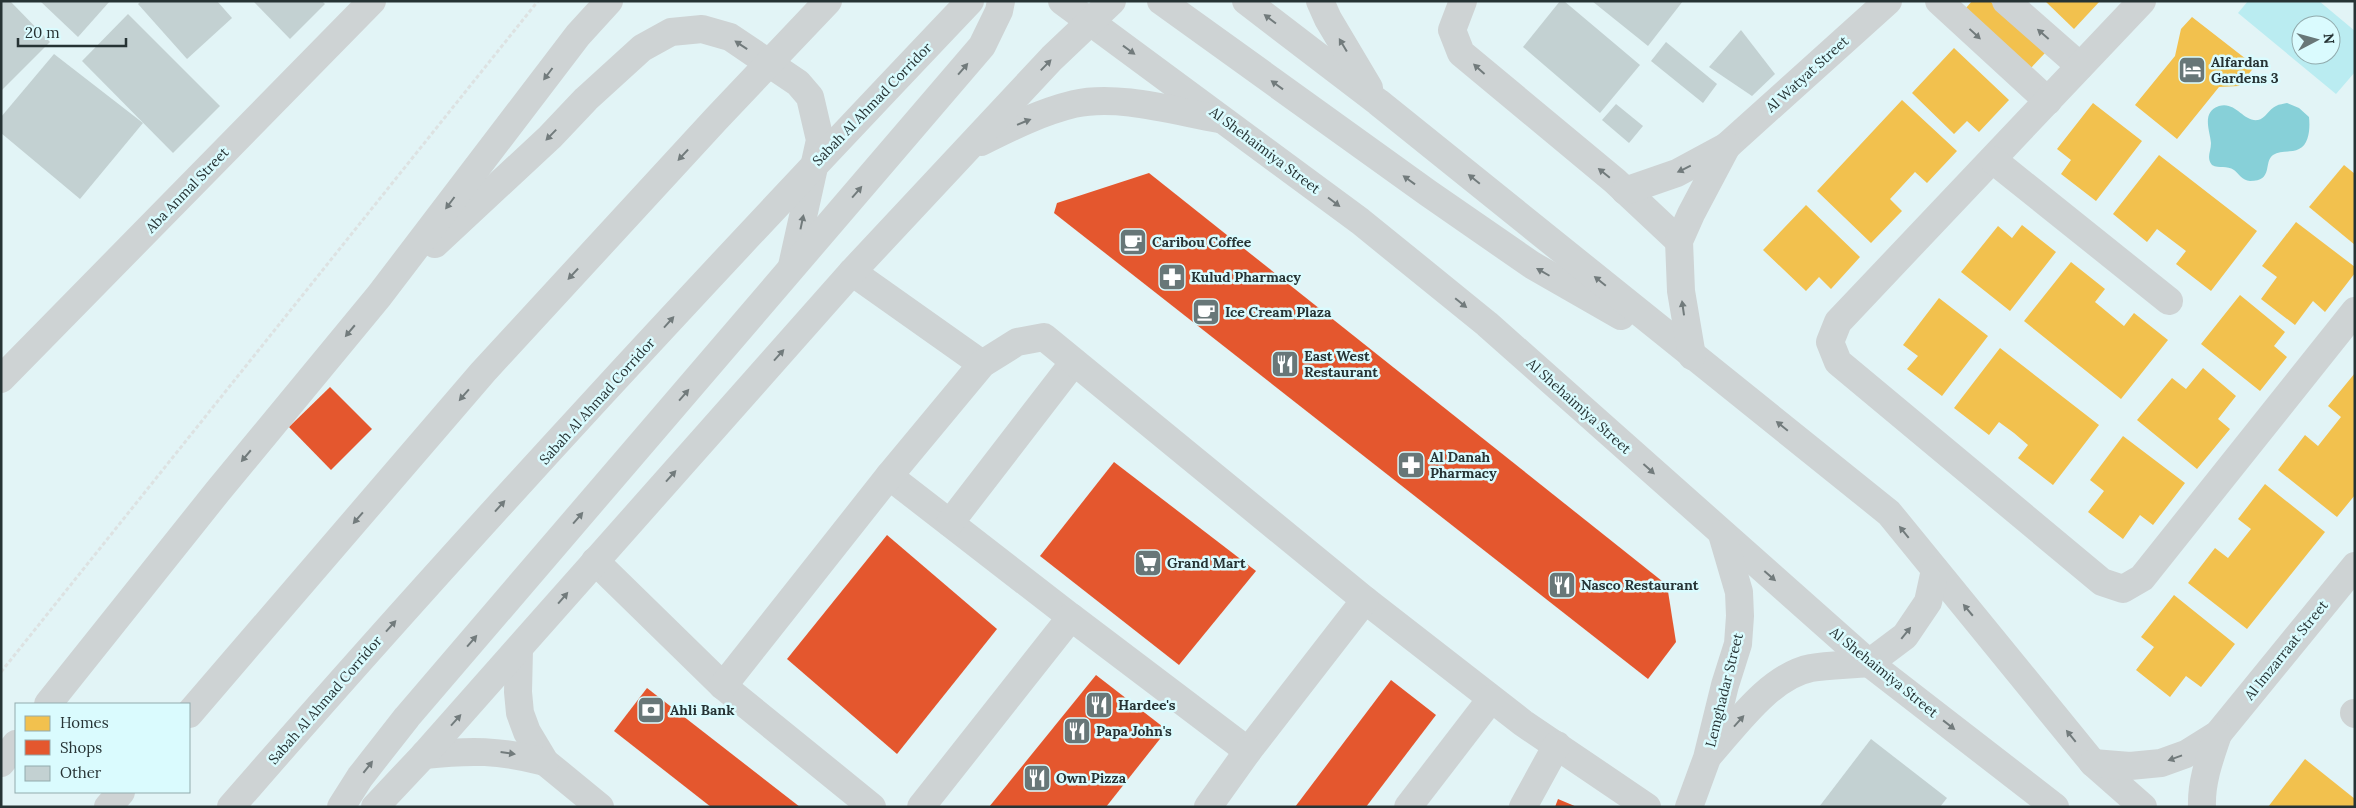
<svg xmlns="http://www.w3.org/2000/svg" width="2356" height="808" font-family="Lora,serif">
	<rect width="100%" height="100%" fill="#e2f4f6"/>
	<!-- green -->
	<path fill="#baecf1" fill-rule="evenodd" d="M2248 1H2319L2355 31V72L2336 94 2238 13ZM2301 25H2331V55H2301Z"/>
	<!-- water -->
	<path fill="#87d0d8" d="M2287 103 2299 108 2309 117C2310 126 2310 144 2299 149 2292 153 2281 150 2273 155 2263 162 2274 181 2250 181 2242 180 2239 174 2234 170 2227 165 2219 169 2212 165 2206 157 2211 152 2211 143 2210 131 2201 112 2219 106 2236 101 2243 122 2258 120 2265 119 2269 109 2276 106 2279 104 2284 104 2287 103Z"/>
	<!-- homes -->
	<g fill="#f2c14e">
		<path d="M1972 1H1990L2045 53 2030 69 1966 8Z"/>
		<path d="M2045 1H2100L2074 29Z"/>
		<path d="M2192 17 2255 66 2239 86 2219 87 2177 139 2135 105 2175 56 2181 29Z"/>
		<path d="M1954 48 2009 100 1979 132 1967 121 1954 134 1912 93Z"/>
		<path d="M1902 100 1957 151 1927 183 1915 172 1890 199 1902 211 1871 243 1817 191Z"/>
		<path d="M2093 103 2142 141 2096 201 2061 174 2071 160 2057 149Z"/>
		<path d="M2159 155 2257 231 2211 291 2176 264 2186 251 2157 229 2147 242 2113 214Z"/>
		<path d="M2344 165 2355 174V245L2309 207Z"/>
		<path d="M1806 205 1860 257 1831 289 1819 277 1806 291 1763 250Z"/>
		<path d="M2296 222 2355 267V273L2325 312 2313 301 2295 325 2261 299 2277 277 2262 266Z"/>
		<path d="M2022 225 2056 252 2010 311 1961 272 1998 226 2012 238Z"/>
		<path d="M2071 262 2105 289 2095 302 2124 326 2134 313 2168 340 2121 399 2024 321Z"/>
		<path d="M2240 295 2285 332 2274 346 2287 357 2260 391 2201 344Z"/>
		<path d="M1939 298 1988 336 1942 396 1907 369 1918 356 1903 345Z"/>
		<path d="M2000 348 2099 425 2053 485 2018 458 2028 445 2014 433 1999 422 1989 435 1954 408Z"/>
		<path d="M2203 368 2236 396 2218 419 2230 429 2197 469 2137 420 2172 378 2186 389Z"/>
		<path d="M2355 373V495L2337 517 2278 470 2305 435 2318 446 2341 417 2328 406Z"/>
		<path d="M2123 436 2185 483 2153 525 2140 515 2123 539 2088 512 2104 491 2090 480Z"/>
		<path d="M2265 484 2325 532 2247 629 2188 583 2215 548 2228 558 2251 529 2238 519Z"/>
		<path d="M2174 595 2235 644 2201 687 2186 676 2170 697 2136 670 2154 647 2141 637Z"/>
		<path d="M2305 759 2355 799V807H2268Z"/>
	</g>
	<!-- shops -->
	<g fill="#e4572e">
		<path d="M1149 173 1667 585 1676 642 1648 679 1054 213 1057 203Z"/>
		<path d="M330 387 372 429 331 470 289 427Z"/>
		<path d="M1114 462 1256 571 1179 665 1040 556Z"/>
		<path d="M887 535 997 629 897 754 787 659Z"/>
		<path d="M1096 675 1167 730 1106 807H989Z"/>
		<path d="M1391 680 1436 715 1366 807H1295Z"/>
		<path d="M647 688 800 807H711L614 731Z"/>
		<path d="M1558 799 1577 807H1555Z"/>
	</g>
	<!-- building -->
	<g fill="#c3d1d2">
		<path d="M1 1H10L50 42 1 91Z"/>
		<path d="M40 1H110L78 37Z"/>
		<path d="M141 1H217L232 18 187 59 138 4Z"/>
		<path d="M253 1H322L325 4 290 39Z"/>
		<path d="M1560 1H1564L1640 65 1600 113 1523 47Z"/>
		<path d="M1592 1H1683L1648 46Z"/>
		<path d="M128 14 220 106 173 153 82 61Z"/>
		<path d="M1741 30 1775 74 1752 96 1709 67Z"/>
		<path d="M1666 42 1717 84 1703 103 1651 61Z"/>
		<path d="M54 54 143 123 80 199 1 133V117Z"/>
		<path d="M1616 104 1643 126 1629 143 1602 120Z"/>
		<path d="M1871 739 1947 798 1940 807H1819Z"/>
	</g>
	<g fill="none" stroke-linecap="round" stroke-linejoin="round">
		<!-- path -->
		<path stroke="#dde2e2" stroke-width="3" stroke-dasharray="4 2.5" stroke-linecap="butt" d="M1 672 538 1"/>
		<!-- minor -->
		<g stroke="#ced3d4" stroke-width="28">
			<path d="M1062 1 1360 221 1487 324 1869 663 2055 807"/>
			<path d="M1161 1 1428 193 1532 265 1621 316"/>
			<path d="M1246 1 1378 102 1889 513 2093 763 2143 807"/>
			<path d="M1320 1 1328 19 1369 88"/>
			<path d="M1463 1 1452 30 1461 53 1615 181 1679 241"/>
			<path d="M1939 1 2048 101"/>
			<path d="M2006 1 2080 66"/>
			<path d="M2142 1 1838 322 1830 342 1838 362 2102 582 2123 589 2142 578 2355 311"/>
			<path d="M981 142C1011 127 1041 112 1074 104 1118 94 1174 111 1219 119"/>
			<path d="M1993 160 2169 301"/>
			<path d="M1625 191 1677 173 1727 146 1888 1"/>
			<path d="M435 244 550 137 586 99 642 48 671 32 702 29 730 37 798 83 810 97 820 140 792 266"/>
			<path d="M852 272 982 364"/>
			<path d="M1692 356 1681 291 1679 241 1691 214 1727 146"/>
			<path d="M1 379 372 1"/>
			<path d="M889 476 1071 617"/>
			<path d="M950 523 1074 362"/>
			<path d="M595 561 723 686 872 807"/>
			<path d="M1365 600 1523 723 1647 807"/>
			<path d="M519 649 518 692 520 713 527 732 545 762 600 807"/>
			<path d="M1869 663 1905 636 1928 602 1935 570"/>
			<path d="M723 686 889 476 982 364 1017 342 1044 337 1365 600 1248 751 1071 617 921 807"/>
			<path d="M48 704 218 491 379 296 578 35 609 1"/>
			<path d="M2354 713 2355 714"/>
			<path d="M424 755C471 750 499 750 545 762"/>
			<path d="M1709 755C1735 726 1770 676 1811 668 1829 665 1850 665 1869 663"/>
			<path d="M1 763 16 744"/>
			<path d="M2093 763 2130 766 2161 763 2186 754 2218 734 2355 566"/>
			<path d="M341 807 360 777 407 717 982 46 999 11 1001 1"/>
			<path d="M375 807 424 755 852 272 1052 58 1112 1"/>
			<path d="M1208 807 1248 751"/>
			<path d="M1408 807 1491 699"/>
			<path d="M1523 807 1557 745"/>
			<path d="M1689 807 1707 758 1725 685 1738 644 1740 616 1739 592 1722 534"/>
			<path d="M2202 807C2201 781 2210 758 2218 734"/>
		</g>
		<!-- highway -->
		<g stroke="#ced3d4" stroke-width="28">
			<path d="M189 714 483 372 716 119 828 1"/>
			<path d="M108 807 121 792"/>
			<path d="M231 807C470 532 719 265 970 1"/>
		</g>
	</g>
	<!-- one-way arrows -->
	<defs><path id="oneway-solid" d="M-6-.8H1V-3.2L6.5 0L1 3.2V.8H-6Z" transform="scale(1.25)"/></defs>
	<g fill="#727b7c">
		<use href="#oneway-solid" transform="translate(1270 19) rotate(-143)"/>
		<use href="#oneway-solid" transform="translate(1975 34) rotate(43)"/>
		<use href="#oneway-solid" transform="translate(2043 34) rotate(-139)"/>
		<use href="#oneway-solid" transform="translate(741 45) rotate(-146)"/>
		<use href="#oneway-solid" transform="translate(1343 45) rotate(-121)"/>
		<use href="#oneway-solid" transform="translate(1129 50) rotate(36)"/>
		<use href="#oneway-solid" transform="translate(1046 65) rotate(-46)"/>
		<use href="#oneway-solid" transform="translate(963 69) rotate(-49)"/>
		<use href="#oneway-solid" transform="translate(1479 69) rotate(-138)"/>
		<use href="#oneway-solid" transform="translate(548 74) rotate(127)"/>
		<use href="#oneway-solid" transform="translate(1277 85) rotate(-144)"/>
		<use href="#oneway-solid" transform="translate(1024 122) rotate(-22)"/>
		<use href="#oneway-solid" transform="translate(551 135) rotate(134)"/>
		<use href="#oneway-solid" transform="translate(683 155) rotate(133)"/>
		<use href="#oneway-solid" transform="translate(1684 169) rotate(154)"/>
		<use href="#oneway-solid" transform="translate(1604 173) rotate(-141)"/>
		<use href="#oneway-solid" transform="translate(1474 179) rotate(-141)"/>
		<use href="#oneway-solid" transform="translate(1409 180) rotate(-144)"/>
		<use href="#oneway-solid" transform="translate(857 192) rotate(-49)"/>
		<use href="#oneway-solid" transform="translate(1334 202) rotate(37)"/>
		<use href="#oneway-solid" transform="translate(450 203) rotate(127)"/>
		<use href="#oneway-solid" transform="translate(802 222) rotate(-78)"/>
		<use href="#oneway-solid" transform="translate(1543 272) rotate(-150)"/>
		<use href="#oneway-solid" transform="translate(573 274) rotate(133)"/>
		<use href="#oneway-solid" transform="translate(1600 281) rotate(-141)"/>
		<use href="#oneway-solid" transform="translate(1461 303) rotate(39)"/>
		<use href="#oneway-solid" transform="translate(1683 308) rotate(-98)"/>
		<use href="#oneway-solid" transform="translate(669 322) rotate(-48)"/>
		<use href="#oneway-solid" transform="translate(350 331) rotate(130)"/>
		<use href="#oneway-solid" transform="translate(779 355) rotate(-48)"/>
		<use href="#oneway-solid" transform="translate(464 395) rotate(131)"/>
		<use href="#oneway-solid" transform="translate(684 395) rotate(-49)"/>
		<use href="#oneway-solid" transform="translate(1782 426) rotate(-141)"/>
		<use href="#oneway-solid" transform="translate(246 456) rotate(130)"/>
		<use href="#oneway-solid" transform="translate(1649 469) rotate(42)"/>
		<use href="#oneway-solid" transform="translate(671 476) rotate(-48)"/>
		<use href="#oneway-solid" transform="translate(500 506) rotate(-48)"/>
		<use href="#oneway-solid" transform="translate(358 518) rotate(131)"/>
		<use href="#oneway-solid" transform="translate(578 518) rotate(-49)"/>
		<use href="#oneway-solid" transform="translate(1904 532) rotate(-129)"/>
		<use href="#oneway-solid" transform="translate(1770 576) rotate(41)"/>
		<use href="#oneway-solid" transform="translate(563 598) rotate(-49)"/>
		<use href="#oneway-solid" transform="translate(1968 610) rotate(-130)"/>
		<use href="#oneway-solid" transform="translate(391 626) rotate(-48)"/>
		<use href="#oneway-solid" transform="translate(1906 633) rotate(-51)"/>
		<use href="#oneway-solid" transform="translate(472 641) rotate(-49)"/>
		<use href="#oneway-solid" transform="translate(456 720) rotate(-48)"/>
		<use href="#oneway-solid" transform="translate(1739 721) rotate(-48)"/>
		<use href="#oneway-solid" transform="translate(1949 725) rotate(38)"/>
		<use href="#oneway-solid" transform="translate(2071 736) rotate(-129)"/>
		<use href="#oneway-solid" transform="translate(508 753) rotate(8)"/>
		<use href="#oneway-solid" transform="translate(2175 758) rotate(160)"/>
		<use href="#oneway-solid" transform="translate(368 767) rotate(-52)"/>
	</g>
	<!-- icons -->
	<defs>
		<g id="hotel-square" transform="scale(1.4375)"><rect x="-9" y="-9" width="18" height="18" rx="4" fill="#687778" stroke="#dafbfe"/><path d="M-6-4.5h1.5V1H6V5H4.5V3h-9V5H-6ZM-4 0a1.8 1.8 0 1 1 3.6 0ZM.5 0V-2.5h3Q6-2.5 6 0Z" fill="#fff"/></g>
		<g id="cafe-square" transform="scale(1.4375)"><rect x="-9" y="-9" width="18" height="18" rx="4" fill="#687778" stroke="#dafbfe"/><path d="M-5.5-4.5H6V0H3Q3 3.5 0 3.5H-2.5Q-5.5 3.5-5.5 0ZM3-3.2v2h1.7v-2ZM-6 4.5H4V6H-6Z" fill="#fff"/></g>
		<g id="pharmacy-square" transform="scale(1.4375)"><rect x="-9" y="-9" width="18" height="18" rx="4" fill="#687778" stroke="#dafbfe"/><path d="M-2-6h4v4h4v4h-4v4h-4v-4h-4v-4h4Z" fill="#fff"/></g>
		<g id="restaurant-square" transform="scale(1.4375)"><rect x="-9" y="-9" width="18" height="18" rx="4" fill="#687778" stroke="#dafbfe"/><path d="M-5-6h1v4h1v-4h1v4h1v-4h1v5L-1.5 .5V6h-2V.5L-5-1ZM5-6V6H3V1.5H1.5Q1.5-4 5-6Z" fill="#fff"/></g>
		<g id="supermarket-square" transform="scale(1.4375)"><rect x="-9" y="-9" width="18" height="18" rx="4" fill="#687778" stroke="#dafbfe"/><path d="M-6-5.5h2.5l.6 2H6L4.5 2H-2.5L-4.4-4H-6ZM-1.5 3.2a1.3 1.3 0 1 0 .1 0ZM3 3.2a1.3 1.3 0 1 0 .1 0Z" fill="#fff"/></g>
		<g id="bank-square" transform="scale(1.4375)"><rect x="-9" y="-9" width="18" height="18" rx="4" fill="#687778" stroke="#dafbfe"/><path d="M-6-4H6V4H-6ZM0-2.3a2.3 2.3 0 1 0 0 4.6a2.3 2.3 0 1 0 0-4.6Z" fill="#fff"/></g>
	</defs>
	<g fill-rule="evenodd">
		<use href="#hotel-square" x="2192" y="70"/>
		<use href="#cafe-square" x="1133" y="242"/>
		<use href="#pharmacy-square" x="1172" y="277"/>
		<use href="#cafe-square" x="1206" y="312"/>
		<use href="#restaurant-square" x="1285" y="364"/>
		<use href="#pharmacy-square" x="1411" y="465"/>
		<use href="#supermarket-square" x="1148" y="563"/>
		<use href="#restaurant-square" x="1562" y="585"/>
		<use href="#restaurant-square" x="1099" y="705"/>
		<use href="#bank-square" x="651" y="710"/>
		<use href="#restaurant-square" x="1077" y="731"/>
		<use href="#restaurant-square" x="1037" y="778"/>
	</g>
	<g text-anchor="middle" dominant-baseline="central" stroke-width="5" stroke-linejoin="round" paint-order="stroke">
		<!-- poi labels -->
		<g font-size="14" font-weight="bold" fill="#263334" stroke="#dafbfe" text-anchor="start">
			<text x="2211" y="62">Alfardan<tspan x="2211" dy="16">Gardens 3</tspan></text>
			<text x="1152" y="242">Caribou Coffee</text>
			<text x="1191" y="277">Kulud Pharmacy</text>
			<text x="1225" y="312">Ice Cream Plaza</text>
			<text x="1304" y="356">East West<tspan x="1304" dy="16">Restaurant</tspan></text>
			<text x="1430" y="457">Al Danah<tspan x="1430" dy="16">Pharmacy</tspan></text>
			<text x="1167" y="563">Grand Mart</text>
			<text x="1581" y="585">Nasco Restaurant</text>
			<text x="1118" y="705">Hardee's</text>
			<text x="670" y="710">Ahli Bank</text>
			<text x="1096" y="731">Papa John's</text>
			<text x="1056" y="778">Own Pizza</text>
		</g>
		<!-- street labels -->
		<g font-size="14" fill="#263334" stroke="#dafbfe">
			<text transform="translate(1807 74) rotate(-42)">Al Watyat Street</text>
			<text transform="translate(872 104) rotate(-46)">Sabah Al Ahmad Corridor</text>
			<text transform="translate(1265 150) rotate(37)">Al Shehaimiya Street</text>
			<text transform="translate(187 190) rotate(-46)">Aba Anmal Street</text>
			<text transform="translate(597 401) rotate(-48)">Sabah Al Ahmad Corridor</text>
			<text transform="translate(1579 406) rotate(42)">Al Shehaimiya Street</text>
			<text transform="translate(2286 650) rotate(-51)">Al Imzarraat Street</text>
			<text transform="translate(1884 672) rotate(39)">Al Shehaimiya Street</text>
			<text transform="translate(1724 690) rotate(-76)">Lemghadar Street</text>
			<text transform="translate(325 700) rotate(-49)">Sabah Al Ahmad Corridor</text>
		</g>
	</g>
	<!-- border -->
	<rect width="2356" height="808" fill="none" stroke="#263334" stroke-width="5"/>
	<!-- legend -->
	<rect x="15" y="703" width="175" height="90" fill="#dafbfe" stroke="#92abad"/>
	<rect x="25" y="716" width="25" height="15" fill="#f2c14e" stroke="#92abad"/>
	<text x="60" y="728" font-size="15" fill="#263334">Homes</text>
	<rect x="25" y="740" width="25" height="15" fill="#e4572e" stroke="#92abad"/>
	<text x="60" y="753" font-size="15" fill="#263334">Shops</text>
	<rect x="25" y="766" width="25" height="15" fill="#c3d1d2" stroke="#92abad"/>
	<text x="60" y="778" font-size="15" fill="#263334">Other</text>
	<!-- north arrow -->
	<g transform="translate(2316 40) rotate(84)"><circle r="24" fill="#dafbfe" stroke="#92abad"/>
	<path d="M0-4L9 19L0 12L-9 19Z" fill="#687778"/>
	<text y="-8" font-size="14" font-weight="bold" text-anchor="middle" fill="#263334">N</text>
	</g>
	<!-- scale -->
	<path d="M18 38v8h108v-8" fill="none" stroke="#263334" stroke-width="2.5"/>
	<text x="25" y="38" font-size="15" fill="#263334" stroke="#dafbfe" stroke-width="4" paint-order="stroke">20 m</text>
</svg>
